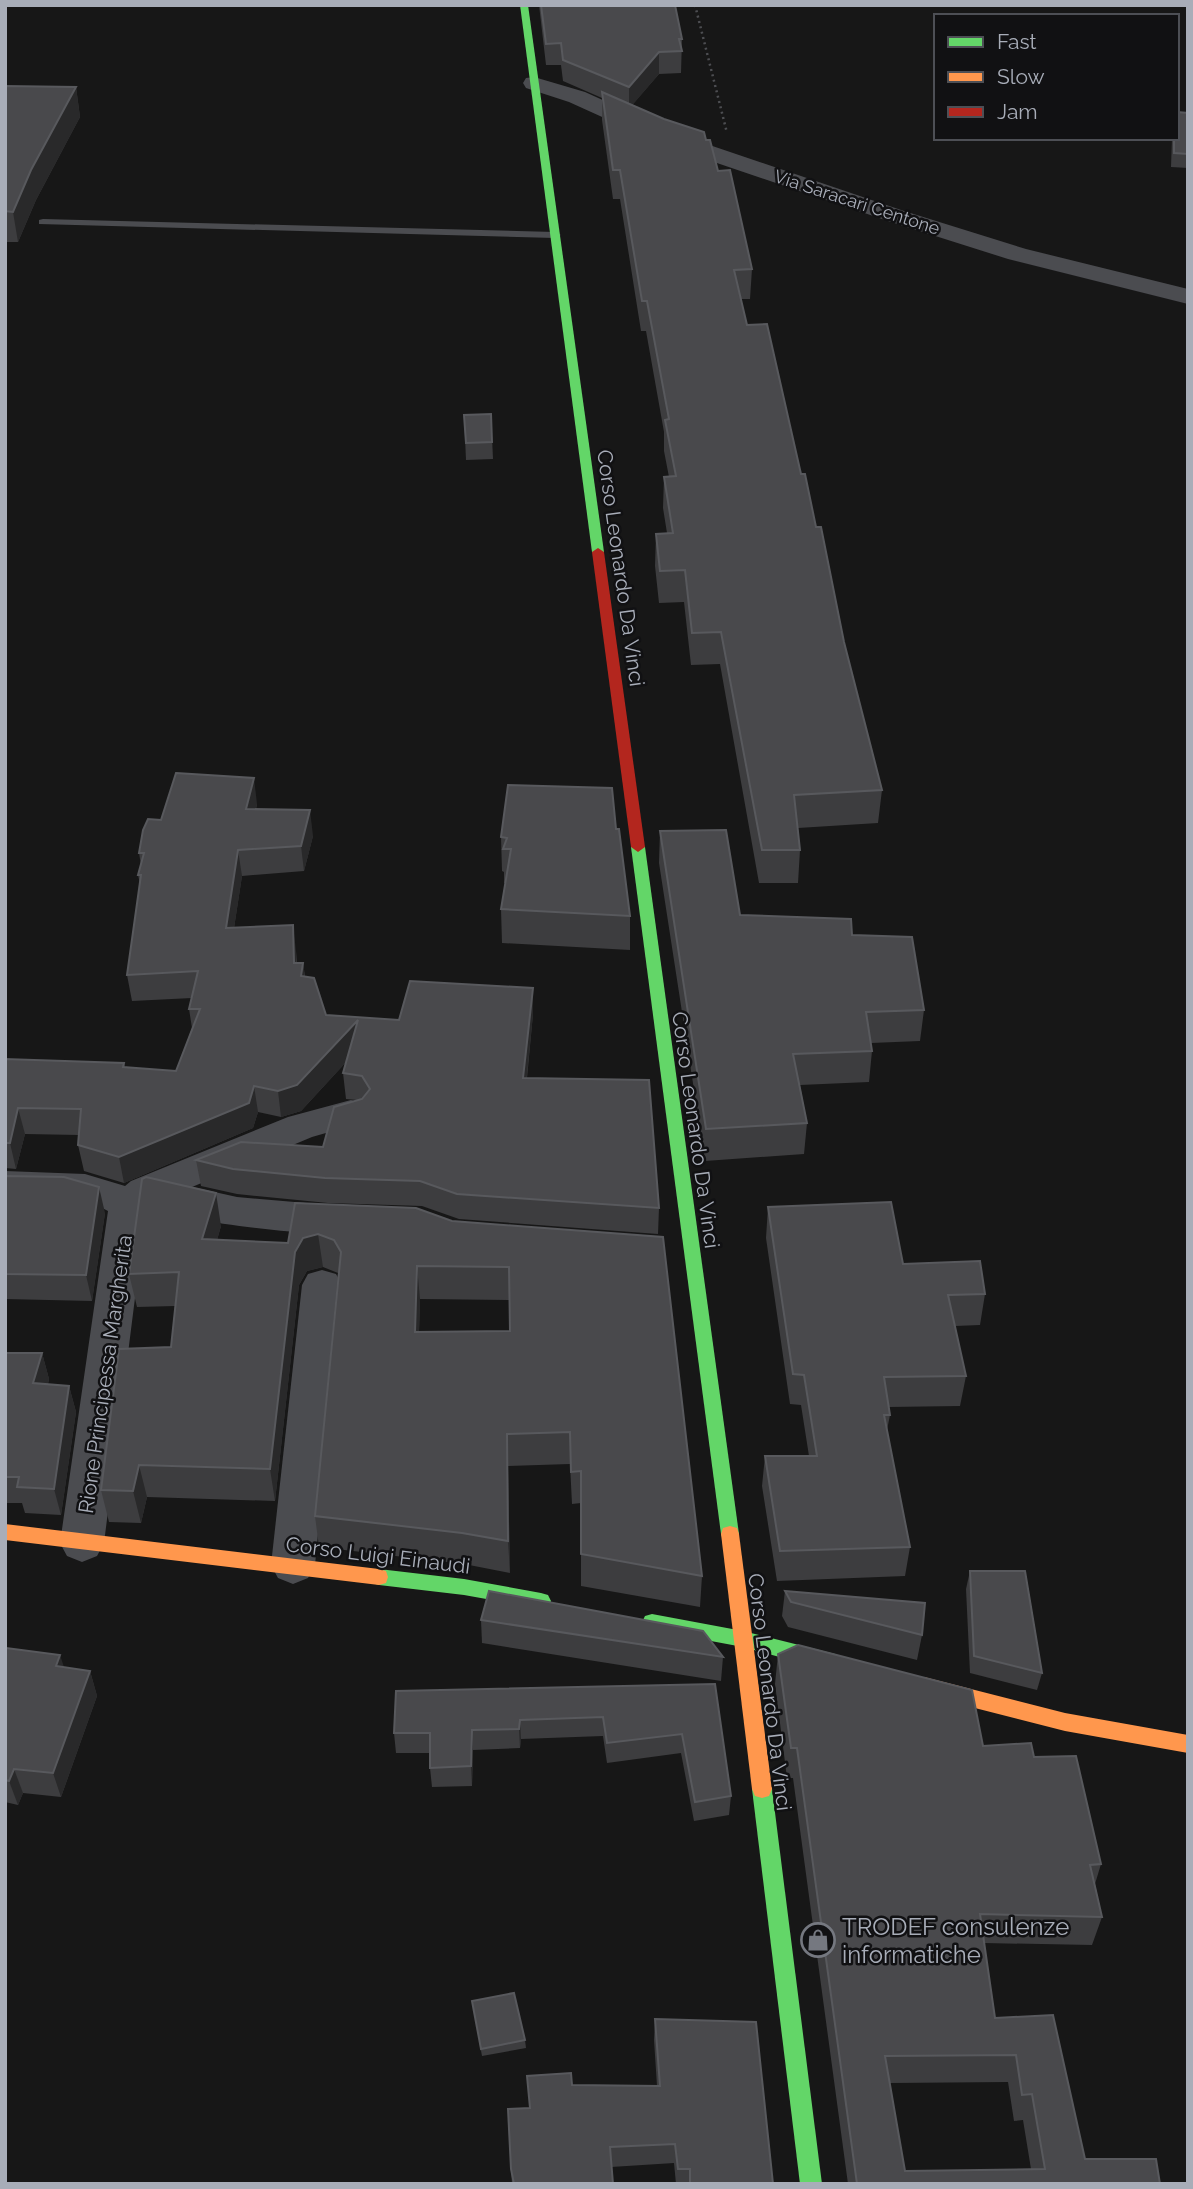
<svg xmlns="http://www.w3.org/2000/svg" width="1193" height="2189" font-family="Raleway,sans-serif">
	<rect width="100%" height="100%" fill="#171717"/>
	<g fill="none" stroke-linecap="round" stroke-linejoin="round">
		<!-- path -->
		<path stroke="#4d4e52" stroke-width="2.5" stroke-dasharray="2 3.5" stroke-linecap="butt" d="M695 5 727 133"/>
		<!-- lane -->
		<path fill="#4b4c50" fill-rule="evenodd" d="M43 219 555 232 561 235 555 238 39 224V220Z"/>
		<!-- street -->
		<g fill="#4b4c50" fill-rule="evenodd">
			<path d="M534 77 585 92 680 135 904 211 1026 249 1188 289V304L1008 259 888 221 664 145 569 102 526 88 523 83 526 78Z"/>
			<path d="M351 1100 364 1104 370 1113 364 1122 312 1137 192 1187 237 1197 341 1206 355 1211 360 1221 355 1231 341 1236C307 1233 175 1224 155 1204L146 1211 104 1543 97 1556 82 1562 67 1556 60 1543 108 1211C78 1194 38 1199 5 1199V1171L85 1174 125 1186 131 1181 288 1117Z"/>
			<path d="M322 1270 336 1274 342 1285 315 1565 308 1578 293 1584 278 1578 271 1565 302 1285 308 1274Z"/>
		</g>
		<!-- fast -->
		<g fill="#63d668" fill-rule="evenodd">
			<path d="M520 5H528L604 552 598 556 592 552Z"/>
			<path d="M638 842 645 847 739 1534 737 1540 730 1542 723 1540 721 1534 631 847Z"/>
			<path d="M379 1569 464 1579 541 1593 548 1595 551 1601 548 1607 541 1609 464 1595 379 1585 372 1583 370 1577 372 1571Z"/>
			<path d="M652 1614 743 1631 835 1654 842 1657 845 1663 842 1669 835 1672 743 1647 652 1630 645 1628 642 1622 645 1616Z"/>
			<path d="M762 1780 769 1782 772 1789 822 2184H800L752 1789 755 1782Z"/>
		</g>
		<!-- slow -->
		<g fill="#ff974d" fill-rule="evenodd">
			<path d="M5 1524 379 1569 386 1571 388 1577 386 1583 379 1585 5 1540Z"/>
			<path d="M730 1526 737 1528 739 1534 772 1789 769 1796 762 1798 755 1796 752 1789 721 1534 723 1528Z"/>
			<path d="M924 1677 1065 1713 1188 1735V1753L1065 1731 924 1695 917 1692 914 1686 917 1680Z"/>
		</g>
		<!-- jam -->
		<path fill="#b3261e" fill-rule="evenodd" d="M598 548 604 552 645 847 638 852 631 847 592 552Z"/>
	</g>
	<!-- wall -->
	<g fill="#3d3d3f" fill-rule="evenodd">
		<path d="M539 5H675L682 39 681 73 659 74 632 105 718 171 752 269 750 299H741L747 325 801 474 816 527 844 642 882 790 878 823 798 828 800 850 798 883H759L720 664 691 665 684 602 659 603 655 566 656 534 667 533 663 508 664 477H669L664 451V432L646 331H641L620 199H613L602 120V98L563 81 561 65H546Z"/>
		<path d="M5 86 76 87 80 117 36 200 18 242H5Z"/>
		<path d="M1188 113V168L1171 167 1172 138H1177Z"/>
		<path d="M491 414 493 459 466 460 464 415Z"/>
		<path d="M257 804 256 809 313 836 304 871 242 876 234 928 296 951 297 963H303L305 976 326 1015 399 1020 533 988V1014L527 1078 659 1208 658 1234 459 1219 422 1206 328 1203 237 1194 201 1186 196 1160 323 1147 357 1100 346 1099 343 1073 347 1061 301 1111 281 1117 258 1112 253 1128 124 1183 84 1171 78 1145 79 1135 25 1134 16 1169 5 1168V1059L124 1063 125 1067 176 1071 192 1028 189 1009 192 998 132 1001 127 975 140 884 138 875 141 865 139 853 161 820Z"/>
		<path d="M616 829 630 916V950L502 943 501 909 505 883H504V872L502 871 501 837Z"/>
		<path d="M660 831 740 915 852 935 924 1010 920 1041 871 1043 872 1051 869 1082 800 1085 807 1123 804 1154 705 1161 659 863Z"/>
		<path d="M5 1176 105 1213 92 1301 5 1299Z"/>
		<path d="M295 1203 452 1221 663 1237 702 1576 700 1607 581 1586V1503L572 1504 570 1464 508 1466 510 1573 464 1564 319 1547 315 1516 338 1273 323 1267 307 1271 299 1285 275 1501 147 1497 141 1523 109 1522 101 1490 171 1347 175 1306 137 1307 129 1274 221 1226 217 1240 288 1243ZM420 1299 509 1300 510 1331 419 1332Z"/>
		<path d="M768 1207 903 1264 985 1294 980 1325 955 1326 966 1376 960 1406 888 1407 890 1415 887 1430 910 1547 905 1576 777 1581 762 1486 765 1456H809L801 1405 790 1404 766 1238Z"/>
		<path d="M5 1353H42L49 1379 48 1384 69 1386 76 1412 61 1515 25 1513 22 1503H5Z"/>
		<path d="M970 1571 1042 1673 1037 1690 970 1673 966 1589Z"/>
		<path d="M785 1591 922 1635 917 1660 788 1627 782 1616Z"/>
		<path d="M481 1620 723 1657 721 1681 482 1643Z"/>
		<path d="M5 1650 64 1667 90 1671 97 1696 61 1797 23 1793 18 1805 5 1802Z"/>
		<path d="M778 1654 983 1746 1034 1757 1101 1864 1095 1884 1102 1917 1092 1945 984 1943 995 2018 1085 2159 1160 2184H848L793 1778H787L775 1684ZM1008 2082 1014 2121 1023 2120 1031 2169 905 2171 890 2083Z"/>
		<path d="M715 1684 731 1796 729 1815 694 1821 681 1753 607 1763 603 1736 521 1739 520 1748 473 1750 472 1786 432 1787 430 1768V1753H396L394 1733Z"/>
		<path d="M472 2001 525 2040 526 2048 482 2056Z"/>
		<path d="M655 2019 773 2184H676L674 2163 611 2167 613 2184H512L511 2169 529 2108 572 2085 657 2086 654 2040Z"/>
	</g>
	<!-- shaded-wall -->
	<g fill="#29292a">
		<path d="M659 52V74L629 109V87Z"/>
		<path d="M76 87 80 117 36 200 18 242 13 212 31 170Z"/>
		<path d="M254 778 257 804 250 835 246 809Z"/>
		<path d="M310 810 313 836 304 871 301 846Z"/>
		<path d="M238 850 242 876 230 954 226 928Z"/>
		<path d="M293 925 296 951 297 989 294 963Z"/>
		<path d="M303 963 306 989 301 976Z"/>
		<path d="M533 988V1014L524 1104 523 1078Z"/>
		<path d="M358 1020 361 1046 301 1111 281 1117 278 1091Z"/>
		<path d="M254 1086 258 1112 253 1128 124 1183 119 1157Z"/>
		<path d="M18 1108 25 1134 16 1169 10 1143Z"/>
		<path d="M99 1187 105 1213 92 1301 86 1275Z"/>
		<path d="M216 1193 221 1226 208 1272 202 1239Z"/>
		<path d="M318 1234 323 1267 307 1271 299 1285 275 1501 270 1469 295 1252 303 1238Z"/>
		<path d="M417 1266 420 1299 418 1365 415 1332Z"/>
		<path d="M42 1353 49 1379 40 1409 33 1383Z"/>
		<path d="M69 1386 76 1412 61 1515 54 1489Z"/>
		<path d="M507 1434 508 1466 510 1573 508 1541Z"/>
		<path d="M139 1465 147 1497 141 1523 133 1491Z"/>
		<path d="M60 1655 68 1679 56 1666Z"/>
		<path d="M90 1671 97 1696 61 1797 53 1773Z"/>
		<path d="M520 1720 521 1739 520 1748 519 1729Z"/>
		<path d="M472 1730 473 1750 472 1786 471 1766Z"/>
		<path d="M14 1769 23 1793 18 1805 9 1781Z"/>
	</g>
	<!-- building -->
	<g fill="#49494c" stroke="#58595d" stroke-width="2" fill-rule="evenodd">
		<path d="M541 5H675L682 39H679L682 51 659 52 629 87 563 60 561 43 546 44Z"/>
		<path d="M5 86 76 87 31 170 13 212 5 211Z"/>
		<path d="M602 92 664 119 704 132 706 140H710L718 171 730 170 752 269 734 270 747 325 767 324 801 474H805L816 527H821L844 642 882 790 794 795 800 850H762L721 632 692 633 685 570 660 571 656 534 673 533 664 477 676 476 665 420 669 419 647 301H642L620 170H613Z"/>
		<path d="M1177 112 1188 113V154L1174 153V138H1177Z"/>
		<path d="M491 414 492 442 466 443 464 415Z"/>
		<path d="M176 773 254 778 246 809 310 810 301 846 238 850 226 928 293 925 294 963H303L301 976 314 978 326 1015 399 1020 410 981 533 988 523 1078 649 1080 659 1208 457 1194 420 1181 325 1178 233 1169 196 1160 241 1142 323 1147 334 1107 362 1099 370 1089 362 1076 343 1073 358 1020 297 1085 278 1091 254 1086 249 1103 119 1157 78 1145 81 1109 18 1108 10 1143H5V1059L124 1063 123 1067 176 1071 200 1009H189L198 971 127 975 141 875H138L144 853H139L143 830 148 819 161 820Z"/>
		<path d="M508 785 612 788 616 829H619L630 916 501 909 511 849H503L507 838 501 837Z"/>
		<path d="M726 830 740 915 851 919 852 935 912 937 924 1010 866 1012 872 1051 793 1054 807 1123 706 1129 660 831Z"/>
		<path d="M5 1176 64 1177 99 1187 86 1275 5 1274Z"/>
		<path d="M146 1177 216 1193 202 1239 288 1243 295 1203 416 1208 452 1221 663 1237 702 1576 581 1554V1471L571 1472 570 1432 507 1434 508 1541 462 1533 315 1516 341 1252 334 1240 318 1234 303 1238 295 1252 270 1469 139 1465 133 1491 101 1490 119 1349 171 1347 179 1272 129 1274 142 1179ZM417 1266 509 1267 510 1331 415 1332Z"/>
		<path d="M891 1202 903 1264 980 1261 985 1294 948 1295 966 1376 884 1377 890 1415H884L910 1547 780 1551 765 1456H817L804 1375 793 1374 768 1207Z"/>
		<path d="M5 1353H42L33 1383 69 1386 54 1489 17 1487 19 1477H5Z"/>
		<path d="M970 1571H1025L1042 1673 974 1656Z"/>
		<path d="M489 1591 703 1631 723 1657 481 1620Z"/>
		<path d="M785 1591 925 1603 922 1635 791 1602Z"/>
		<path d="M798 1645 972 1690 983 1746 1031 1743 1034 1757 1076 1756 1101 1864 1090 1865 1102 1917 980 1914 995 2018 1053 2015 1085 2159H1156L1160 2184H857L797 1748H791L778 1654ZM1016 2055 1022 2095 1032 2094 1045 2169 905 2171 885 2056Z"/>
		<path d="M6 1648 60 1655 56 1666 90 1671 53 1773 14 1769 9 1781 5 1780Z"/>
		<path d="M715 1684 731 1796 695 1802 682 1734 607 1743 603 1717 520 1720 519 1729 472 1730 471 1766 430 1768V1733H394L396 1691Z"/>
		<path d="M514 1993 525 2040 481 2049 472 2001Z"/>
		<path d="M655 2019 756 2022 773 2184H690V2169H678L675 2144 610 2147 613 2184H514L511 2169 508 2109 530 2108 527 2076 571 2073 572 2085 660 2086Z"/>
	</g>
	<!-- icons -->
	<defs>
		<g id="shop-ring" transform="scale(1.75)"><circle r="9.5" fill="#111113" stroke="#757880" stroke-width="1.5"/><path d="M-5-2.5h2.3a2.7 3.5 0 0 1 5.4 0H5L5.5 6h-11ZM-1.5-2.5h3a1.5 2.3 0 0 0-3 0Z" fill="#757880"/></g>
	</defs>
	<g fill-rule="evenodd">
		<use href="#shop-ring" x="818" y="1940"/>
	</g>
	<g text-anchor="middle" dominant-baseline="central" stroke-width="5" stroke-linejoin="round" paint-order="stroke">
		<!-- far-street labels -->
		<g font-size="18" fill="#a8adb8" stroke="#111113">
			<text transform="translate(857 202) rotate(18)">Via Saracari Centone</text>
		</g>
		<!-- street labels -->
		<g font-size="21" fill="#a8adb8" stroke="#111113">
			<text transform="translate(621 568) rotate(82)">Corso Leonardo Da Vinci</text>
			<text transform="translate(696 1130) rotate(82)">Corso Leonardo Da Vinci</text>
			<text transform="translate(105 1374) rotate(-82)">Rione Principessa Margherita</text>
			<text transform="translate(378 1555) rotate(7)">Corso Luigi Einaudi</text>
			<text transform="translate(770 1692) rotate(83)">Corso Leonardo Da Vinci</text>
		</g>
		<!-- near-poi labels -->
		<g font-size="24" fill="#a8adb8" stroke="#111113" text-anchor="start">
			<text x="842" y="1926">TRODEF consulenze<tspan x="842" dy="28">informatiche</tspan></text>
		</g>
	</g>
	<!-- border -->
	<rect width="1193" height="2189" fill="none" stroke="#a8adb8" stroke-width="14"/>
	<!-- legend -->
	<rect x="934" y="14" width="245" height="126" fill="#111113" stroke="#4d4f55" stroke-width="2"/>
	<rect x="948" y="37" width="35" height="10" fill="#63d668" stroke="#4d4f55" stroke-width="2"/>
	<text x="997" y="49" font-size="21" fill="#a8adb8">Fast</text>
	<rect x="948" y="72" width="35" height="10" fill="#ff974d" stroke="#4d4f55" stroke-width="2"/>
	<text x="997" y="84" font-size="21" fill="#a8adb8">Slow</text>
	<rect x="948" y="107" width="35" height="10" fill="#b3261e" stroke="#4d4f55" stroke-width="2"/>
	<text x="997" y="119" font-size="21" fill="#a8adb8">Jam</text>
</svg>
